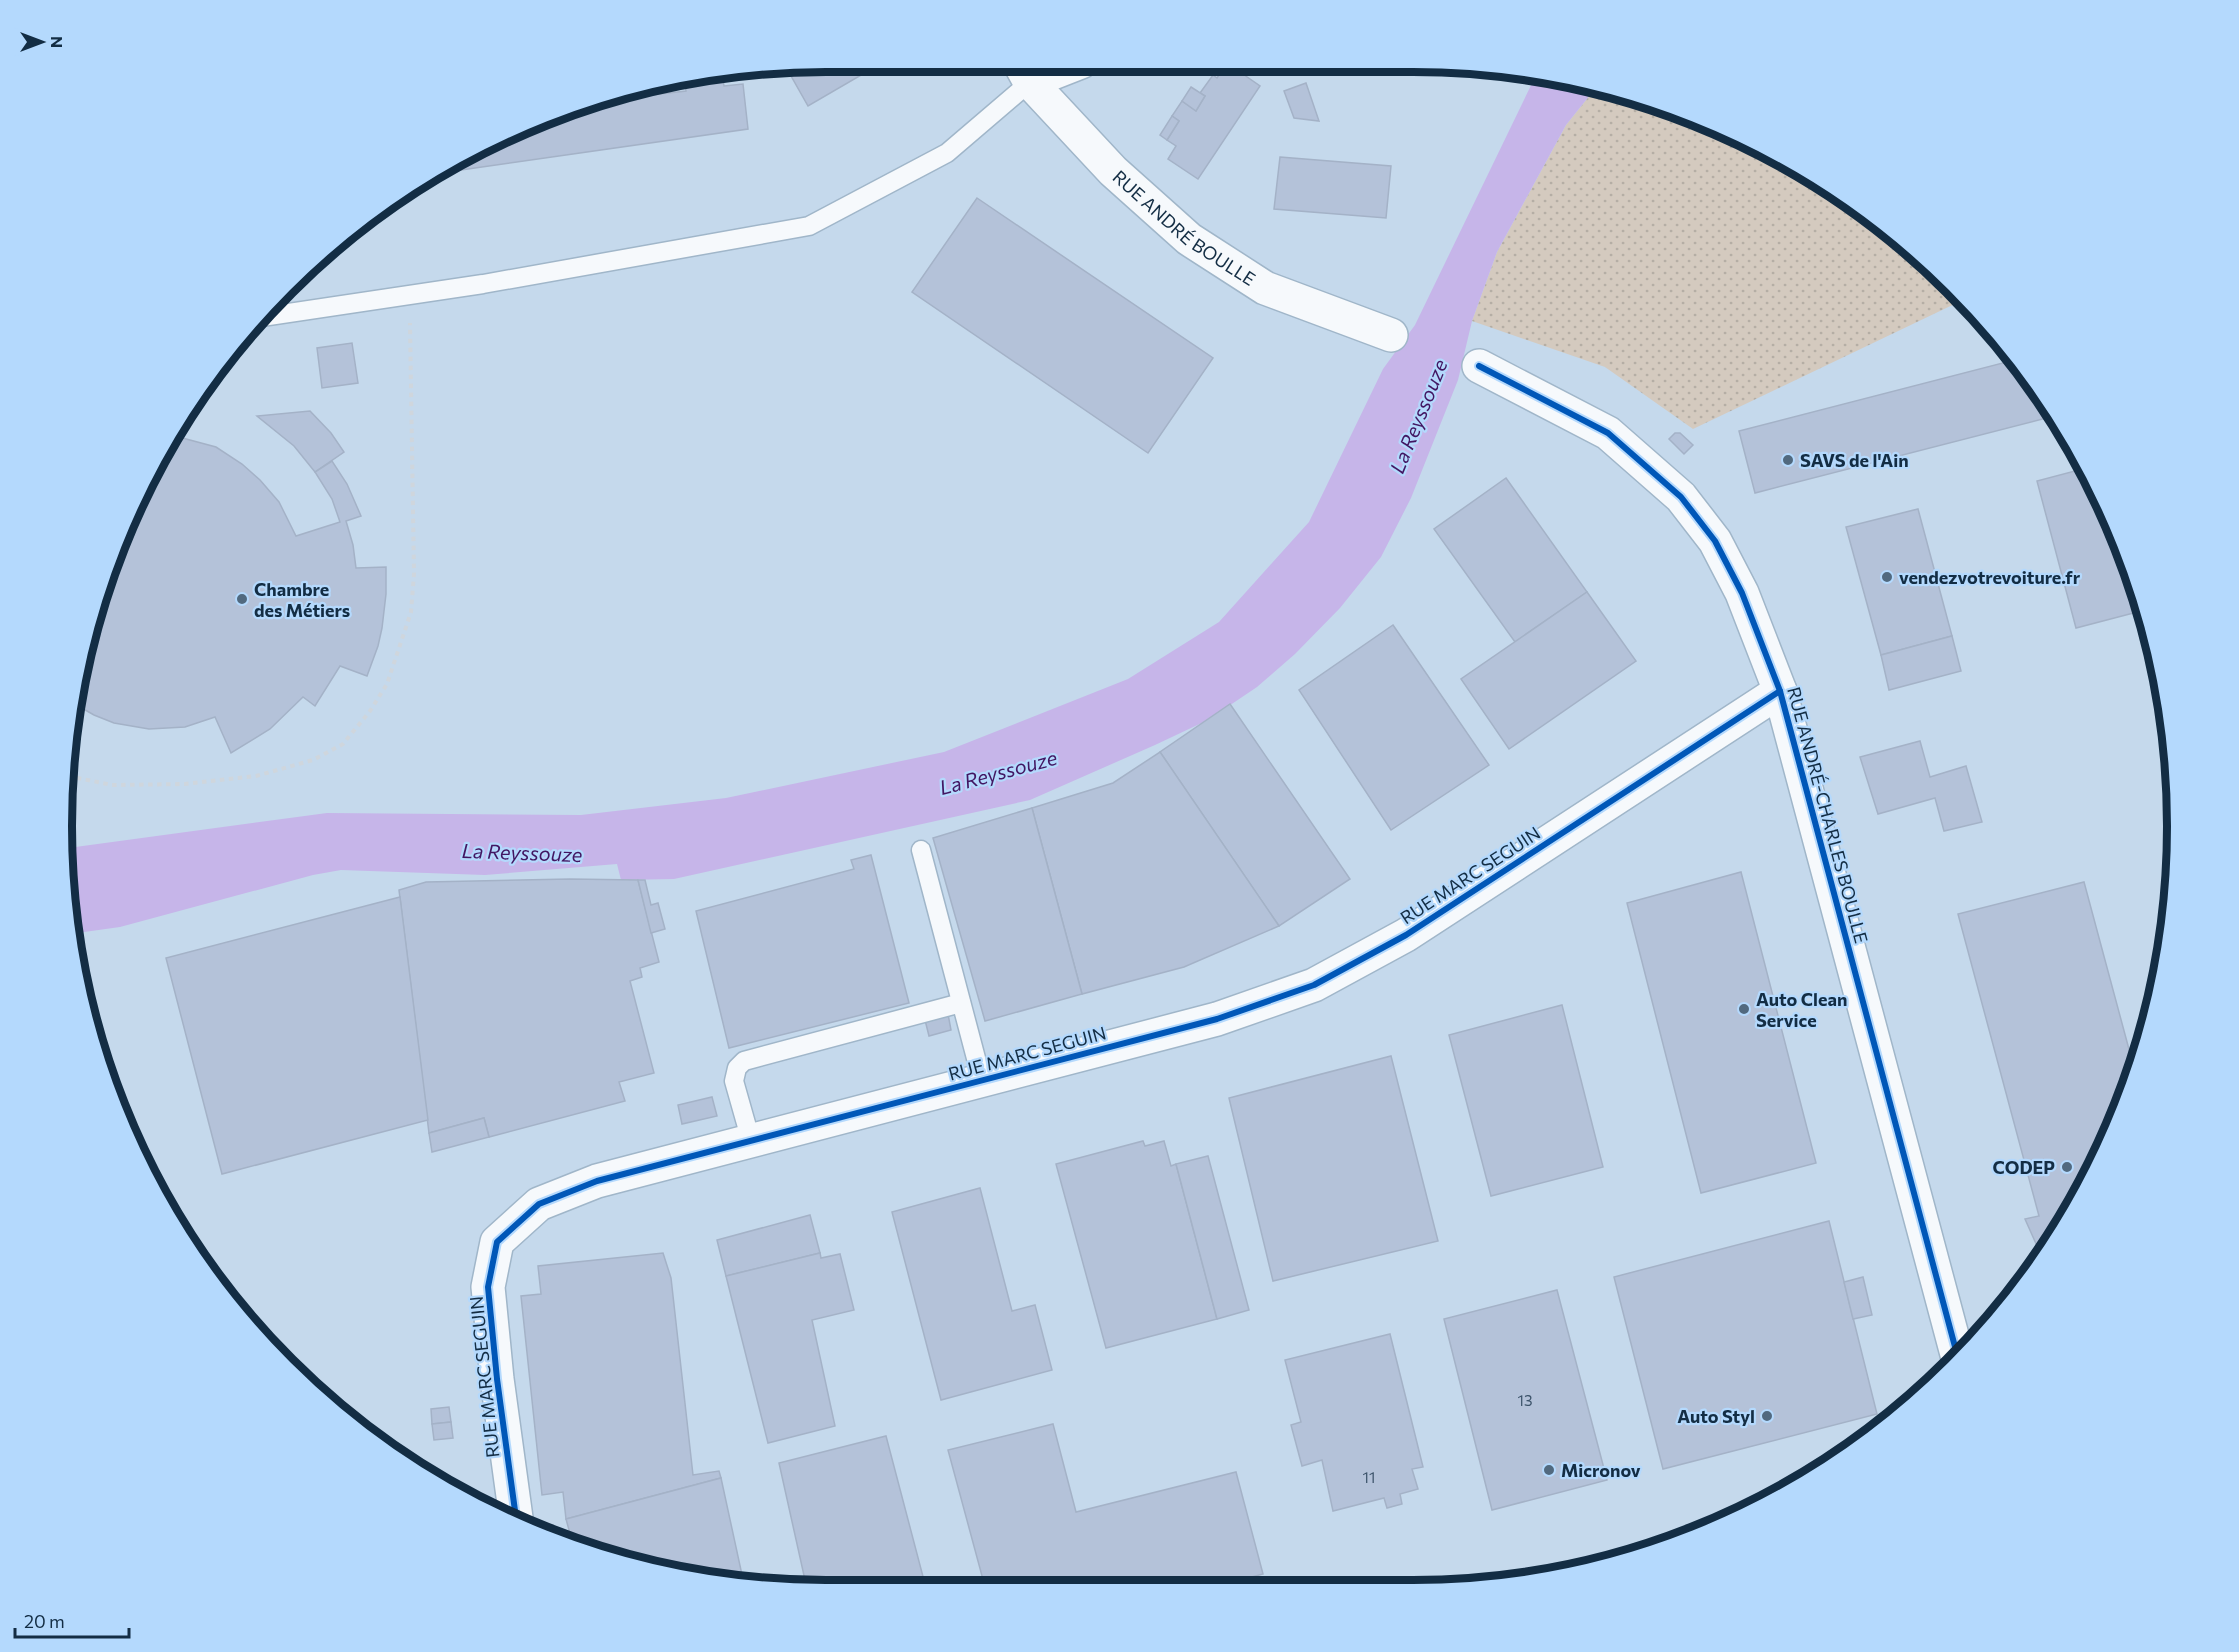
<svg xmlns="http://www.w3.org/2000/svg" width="2239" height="1652" font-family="Commissioner,sans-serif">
	<defs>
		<pattern id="grass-dots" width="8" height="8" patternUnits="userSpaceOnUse" patternTransform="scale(1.5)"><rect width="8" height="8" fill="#d4cabf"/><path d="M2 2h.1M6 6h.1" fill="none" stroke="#b5aea5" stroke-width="1.8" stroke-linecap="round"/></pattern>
	</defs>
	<rect width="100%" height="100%" fill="#c5d9ec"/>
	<!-- grass -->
	<path fill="url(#grass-dots)" d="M1598 85 1611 87 1706 120 1837 190 1917 251 1963 300 1693 429 1605 367 1472 321 1497 252 1566 125Z"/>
	<!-- water -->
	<path fill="#c6b5e9" d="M1536 75 1598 85 1566 125 1497 252 1472 321 1458 380 1411 498 1381 557 1340 608 1295 654 1257 687 1208 720 1155 745 1030 800 674 879 621 880 617 864 485 875 341 870 313 875 120 927 70 934 68 925V848L327 813 581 815 726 798 944 752 1128 679 1219 622 1309 522 1383 369 1415 325Z"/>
	<!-- building -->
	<g fill="#b4c2d9" stroke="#a4b2c7" stroke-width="1.5">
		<path d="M826 62H872L875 67 808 106 786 67Z"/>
		<path d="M1227 63 1260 86 1198 179 1168 159 1176 146 1167 140 1179 121 1172 116 1182 101 1196 111 1205 96 1200 93 1213 75 1217 78Z"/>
		<path d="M722 75 724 86 743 84 748 129 433 174 533 120 576 105 613 101 612 93 628 88 650 85 651 95 686 91 685 80Z"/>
		<path d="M1306 83 1319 121 1294 118 1284 91Z"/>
		<path d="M1191 87 1205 96 1196 111 1182 101Z"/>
		<path d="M1172 116 1179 121 1167 140 1160 135Z"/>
		<path d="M1280 157 1391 166 1386 218 1274 209Z"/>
		<path d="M977 198 1213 358 1148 453 912 292Z"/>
		<path d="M352 343 358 383 322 388 317 348Z"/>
		<path d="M2018 359 2054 416 1755 493 1739 431Z"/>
		<path d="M310 411 331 433 344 452 315 472 294 446 257 416Z"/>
		<path d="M1675 433H1680L1693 445 1684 454 1669 439Z"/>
		<path d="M175 436 216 447 242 464 260 480 279 502 296 536 340 522 332 499 315 472 332 461 347 484 361 516 346 521 353 545 356 568 386 567V594L382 628 378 646 367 676 340 666 315 706 303 697 270 729 231 753 215 717 185 727 149 729 114 723 94 715 73 703 88 628 140 488Z"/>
		<path d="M2086 468 2099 488 2145 610 2076 628 2037 481Z"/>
		<path d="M1506 478 1587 592 1515 642 1434 529Z"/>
		<path d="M1918 509 1952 636 1881 655 1846 527Z"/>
		<path d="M1587 592 1636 661 1509 749 1461 679Z"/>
		<path d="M1393 625 1489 765 1391 830 1299 690Z"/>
		<path d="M1952 636 1961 671 1889 690 1881 655Z"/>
		<path d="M1230 704 1350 879 1279 926 1160 752Z"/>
		<path d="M1920 741 1930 777 1966 766 1982 822 1944 831 1935 798 1878 814 1860 757Z"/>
		<path d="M1160 752 1279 926 1184 967 1082 994 1032 808 1113 783Z"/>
		<path d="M1032 808 1082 994 985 1021 933 838Z"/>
		<path d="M871 855 909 1003 729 1048 696 911 854 869 851 860Z"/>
		<path d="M1741 872 1816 1163 1701 1193 1627 903Z"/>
		<path d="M570 879 638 880 659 962 640 968 642 977 630 981 654 1073 619 1082 625 1101 489 1137 484 1118 429 1133 399 890 426 882Z"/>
		<path d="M638 880H645L651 905 658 903 665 929 651 933Z"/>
		<path d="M2084 882 2130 1053 2142 1050 2137 1071 2075 1208 2041 1255 2025 1219 2039 1216 1958 914Z"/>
		<path d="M400 897 428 1120 222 1174 166 958Z"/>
		<path d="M1562 1005 1603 1167 1491 1196 1449 1035Z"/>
		<path d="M948 1014 951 1030 929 1036 925 1020Z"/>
		<path d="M1391 1056 1438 1241 1273 1281 1229 1098Z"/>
		<path d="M712 1097 717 1116 682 1124 678 1105Z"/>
		<path d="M484 1118 489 1137 432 1152 429 1133Z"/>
		<path d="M1143 1141 1145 1146 1164 1141 1171 1166 1176 1164 1217 1319 1106 1348 1056 1164Z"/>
		<path d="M1208 1156 1249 1310 1217 1319 1176 1164Z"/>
		<path d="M980 1188 1012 1311 1035 1305 1052 1370 941 1400 892 1212Z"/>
		<path d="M810 1215 820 1253 726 1276 717 1240Z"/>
		<path d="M1829 1221 1877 1414 1663 1469 1614 1277Z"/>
		<path d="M663 1253 671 1278 693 1475 719 1471 721 1478 566 1519 563 1492 542 1495 521 1296 541 1294 538 1266Z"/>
		<path d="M820 1253 821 1258 840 1254 854 1310 812 1320 835 1426 768 1443 726 1276Z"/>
		<path d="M1863 1277 1872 1315 1853 1319 1844 1282Z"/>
		<path d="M1557 1290 1607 1480 1492 1510 1444 1319Z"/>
		<path d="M1390 1334 1423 1467 1412 1469 1418 1489 1400 1494 1402 1504 1387 1508 1384 1498 1333 1511 1322 1460 1302 1466 1291 1425 1301 1422 1285 1360Z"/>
		<path d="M449 1407 451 1422 432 1424 431 1409Z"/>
		<path d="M451 1422 453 1438 434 1440 432 1424Z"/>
		<path d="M1053 1424 1076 1512 1236 1472 1263 1574 1218 1586 985 1587 948 1450Z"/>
		<path d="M886 1436 926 1588 807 1589 779 1463Z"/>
		<path d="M721 1478 744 1584 628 1564 572 1541 566 1519Z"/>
	</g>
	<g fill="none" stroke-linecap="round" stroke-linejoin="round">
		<!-- service casing -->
		<g stroke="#a0b6c9" stroke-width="21">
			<g id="service">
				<path d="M255 318 483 284 809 226 947 153 1030 82"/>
				<path d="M921 850 982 1081"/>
				<path d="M751 1141 734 1081 737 1068 744 1061 961 1003"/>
			</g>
		</g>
		<!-- minor casing -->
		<g stroke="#a0b6c9" stroke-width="36">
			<g id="minor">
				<path id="s1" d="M1019 62 1030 82 1113 171 1189 239 1265 288 1391 335"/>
				<path d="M1030 82 1081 62"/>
				<path d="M1479 366 1608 433 1681 497 1715 541 1742 593 1780 691 1958 1358"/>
				<path d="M516 1518 497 1379 488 1287 497 1242 539 1204 597 1181 1217 1019 1314 985 1406 935 1780 691"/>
			</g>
		</g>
		<!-- path -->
		<path stroke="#cfd6dd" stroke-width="4" stroke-dasharray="4.5 4.5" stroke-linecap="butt" d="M68 776 112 785 185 784 256 776 313 760 343 744 370 711 387 684 411 612 414 574 410 323"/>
		<!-- service -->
		<use href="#service" stroke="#f6f9fc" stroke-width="18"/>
		<!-- minor -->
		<use href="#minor" stroke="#f6f9fc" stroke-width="33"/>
		<!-- cycleway casing -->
		<g stroke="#b4d9fd" stroke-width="10">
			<g id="cycleway">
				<path d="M1479 366 1608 433 1681 497 1715 541 1742 593 1780 691 1958 1358"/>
				<path d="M516 1518 497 1379 488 1287 497 1242 539 1204 597 1181 1217 1019 1314 985 1406 935 1780 691"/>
			</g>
		</g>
		<!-- cycleway -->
		<use href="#cycleway" stroke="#0057b8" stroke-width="6"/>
	</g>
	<!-- markers -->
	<g fill="#51697f" stroke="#b4d9fd" stroke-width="2">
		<circle cx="1788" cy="460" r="6"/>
		<circle cx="1887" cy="577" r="6"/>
		<circle cx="242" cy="599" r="6"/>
		<circle cx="1744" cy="1009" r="6"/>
		<circle cx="2067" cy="1167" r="6"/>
		<circle cx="1767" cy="1416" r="6"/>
		<circle cx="1549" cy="1470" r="6"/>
	</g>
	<g text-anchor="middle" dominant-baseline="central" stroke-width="4.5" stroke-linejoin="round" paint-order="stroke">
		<!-- number labels -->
		<g font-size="15" fill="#3e556c">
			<text x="1525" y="1400">13</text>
			<text x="1369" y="1477">11</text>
		</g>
		<!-- street labels -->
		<g font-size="18" fill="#132d44" stroke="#b4d9fd">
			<text stroke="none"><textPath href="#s1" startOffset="236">RUE ANDRÉ BOULLE</textPath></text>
			<text transform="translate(1828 815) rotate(75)">RUE ANDRÉ-CHARLES BOULLE</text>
			<text transform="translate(1470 875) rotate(-33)">RUE MARC SEGUIN</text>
			<text transform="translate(1027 1053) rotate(-15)">RUE MARC SEGUIN</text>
			<text transform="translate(484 1377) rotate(-96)">RUE MARC SEGUIN</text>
		</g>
		<!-- poi labels -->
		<g font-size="18" font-weight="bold" fill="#132d44" stroke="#b4d9fd" text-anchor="start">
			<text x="1800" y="460">SAVS de l'Ain</text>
			<text x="1899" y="577">vendezvotrevoiture.fr</text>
			<text x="254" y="589">Chambre<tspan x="254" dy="21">des Métiers</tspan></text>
			<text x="1756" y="999">Auto Clean<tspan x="1756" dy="21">Service</tspan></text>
			<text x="2055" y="1167" text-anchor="end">CODEP</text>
			<text x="1755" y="1416" text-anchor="end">Auto Styl</text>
			<text x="1561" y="1470">Micronov</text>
		</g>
		<!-- water labels -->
		<g font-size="20" font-style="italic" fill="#421662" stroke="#b4d9fd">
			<text transform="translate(1418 416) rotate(-68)">La Reyssouze</text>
			<text transform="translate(998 772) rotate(-15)">La Reyssouze</text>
			<text transform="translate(522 852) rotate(2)">La Reyssouze</text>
		</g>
	</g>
	<!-- crop -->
	<path d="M0 0H2239V1652H0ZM826 72H1413A754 754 0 0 1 2167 826V826A754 754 0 0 1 1413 1580H826A754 754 0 0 1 72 826V826A754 754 0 0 1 826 72Z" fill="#b4d9fd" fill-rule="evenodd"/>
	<path fill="none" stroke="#132d44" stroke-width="8" d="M826 72H1413A754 754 0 0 1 2167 826V826A754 754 0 0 1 1413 1580H826A754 754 0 0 1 72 826V826A754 754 0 0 1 826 72Z"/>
	<!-- north arrow -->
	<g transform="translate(42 42) rotate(90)" stroke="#b4d9fd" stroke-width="4.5" paint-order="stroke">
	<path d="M0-4.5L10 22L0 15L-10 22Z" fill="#132d44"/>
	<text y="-9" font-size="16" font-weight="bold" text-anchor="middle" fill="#132d44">N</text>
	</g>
	<!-- scale -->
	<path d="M15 1628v9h114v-9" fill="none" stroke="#132d44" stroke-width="3"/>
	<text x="24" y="1628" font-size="18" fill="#132d44" stroke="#b4d9fd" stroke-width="4.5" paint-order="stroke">20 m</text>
</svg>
